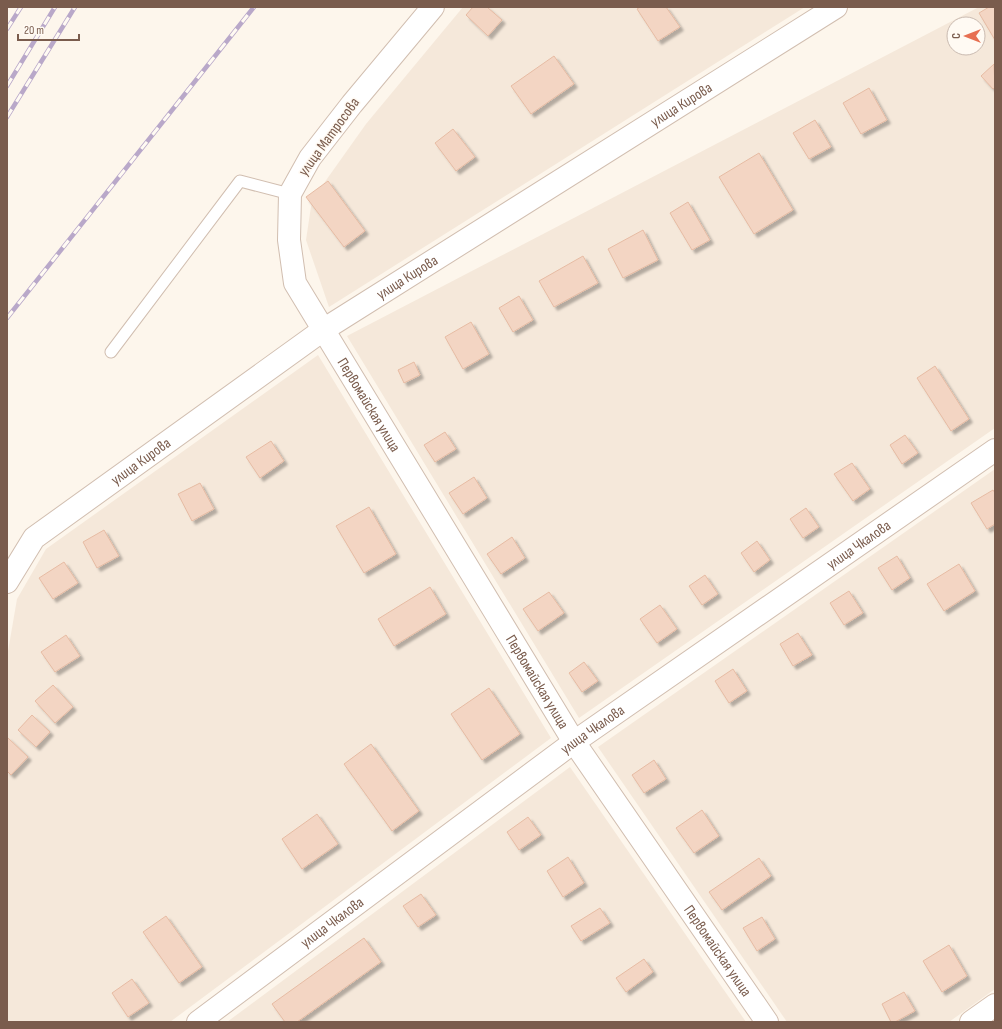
<svg xmlns="http://www.w3.org/2000/svg" width="1002" height="1029" font-family="'Sofia Sans Condensed',sans-serif">
	<defs>
		<filter id="shadow"><feDropShadow dx="3.5" dy="3.5" stdDeviation="1" flood-color="#0004"/></filter>
	</defs>
	<rect width="100%" height="100%" fill="#fdf6ec"/>
	<!-- residential -->
	<g fill="#f5e8da" fill-rule="evenodd">
		<path d="M463 7H805L329 307 306 240 312 200 366 124Z"/>
		<path d="M979 7H995V428L579 718 347 336ZM954 24H978V48H954Z"/>
		<path d="M318 355 551 738 170 1022H7V657L17 599 46 549Z"/>
		<path d="M995 469V989L949 1022H787L598 747Z"/>
		<path d="M570 767 746 1022H227Z"/>
	</g>
	<!-- building -->
	<g fill="#f3d5c3" stroke="#e6bba3" filter="url(#shadow)">
		<path d="M473 7H487L502 20 488 36 466 15Z"/>
		<path d="M640 7H666L680 27 658 41 637 9Z"/>
		<path d="M989 7H995V40L979 13Z"/>
		<path d="M554 56 574 84 531 114 511 86Z"/>
		<path d="M994 64 995 87 993 89 981 76Z"/>
		<path d="M869 88 887 120 861 134 843 103Z"/>
		<path d="M815 120 831 147 809 159 793 133Z"/>
		<path d="M453 129 475 157 456 171 435 143Z"/>
		<path d="M759 153 793 210 754 234 719 177Z"/>
		<path d="M328 181 365 231 344 247 306 197Z"/>
		<path d="M688 202 710 240 692 250 670 213Z"/>
		<path d="M643 230 658 260 623 278 608 249Z"/>
		<path d="M583 256 598 283 554 307 539 281Z"/>
		<path d="M519 296 533 320 513 332 499 308Z"/>
		<path d="M471 322 489 354 463 369 445 337Z"/>
		<path d="M414 362 420 375 404 383 398 370Z"/>
		<path d="M935 366 969 419 951 431 917 378Z"/>
		<path d="M445 432 456 449 435 462 424 445Z"/>
		<path d="M905 435 918 453 902 464 890 445Z"/>
		<path d="M271 441 284 461 260 478 246 457Z"/>
		<path d="M852 463 870 489 853 501 834 474Z"/>
		<path d="M474 477 487 498 463 514 449 493Z"/>
		<path d="M200 483 214 509 192 521 178 494Z"/>
		<path d="M993 490 995 493V524L987 529 971 503Z"/>
		<path d="M369 507 396 554 364 573 336 526Z"/>
		<path d="M806 508 819 527 803 538 790 519Z"/>
		<path d="M104 530 119 556 97 568 83 542Z"/>
		<path d="M512 537 525 558 501 574 487 554Z"/>
		<path d="M757 541 770 560 754 572 741 553Z"/>
		<path d="M897 556 910 578 892 590 878 568Z"/>
		<path d="M64 562 78 583 53 599 39 578Z"/>
		<path d="M959 564 975 591 944 611 927 584Z"/>
		<path d="M705 575 718 594 702 605 689 586Z"/>
		<path d="M430 587 446 614 394 646 378 619Z"/>
		<path d="M849 591 863 613 844 625 830 603Z"/>
		<path d="M549 592 564 613 538 631 523 609Z"/>
		<path d="M660 605 677 629 657 643 640 619Z"/>
		<path d="M798 633 812 655 793 666 780 644Z"/>
		<path d="M66 635 80 656 55 672 41 652Z"/>
		<path d="M584 662 598 681 582 692 569 673Z"/>
		<path d="M733 669 747 691 729 703 715 681Z"/>
		<path d="M53 685 73 707 55 723 35 701Z"/>
		<path d="M489 688 520 734 482 760 451 714Z"/>
		<path d="M32 715 50 732 36 747 18 730Z"/>
		<path d="M7 737 28 757 11 775 7 771Z"/>
		<path d="M371 744 419 811 392 831 344 764Z"/>
		<path d="M654 760 666 779 644 793 632 775Z"/>
		<path d="M702 810 719 836 694 853 676 828Z"/>
		<path d="M317 814 338 844 302 869 282 839Z"/>
		<path d="M528 817 541 835 519 850 507 832Z"/>
		<path d="M568 857 584 883 563 897 547 871Z"/>
		<path d="M759 858 771 876 722 910 709 892Z"/>
		<path d="M421 894 436 915 418 927 403 906Z"/>
		<path d="M600 908 610 923 581 941 571 926Z"/>
		<path d="M166 916 202 967 179 983 143 932Z"/>
		<path d="M762 917 775 939 757 951 743 928Z"/>
		<path d="M364 938 381 962 297 1022H285L272 1004Z"/>
		<path d="M949 945 967 976 942 992 923 961Z"/>
		<path d="M644 959 653 972 626 992 616 978Z"/>
		<path d="M132 979 149 1003 128 1017 112 993Z"/>
		<path d="M904 992 915 1011 895 1022H891L882 1004Z"/>
	</g>
	<g fill="none" stroke-linecap="round" stroke-linejoin="round">
		<!-- service casing -->
		<g stroke="#d1beb0" stroke-width="13">
			<path id="service" d="M111 352 240 181 290 194"/>
		</g>
		<!-- minor casing -->
		<g stroke="#d1beb0" stroke-width="24">
			<g id="minor">
				<path id="s1" d="M433 7 352 104 310 158 290 194 289 240 295 283 574 742 767 1022"/>
				<path id="s2" d="M7 582 34 538 323 330 836 7"/>
				<path id="s3" d="M198 1022 574 742 995 450"/>
			</g>
		</g>
		<!-- secondary casing -->
		<g stroke="#d6c0b0" stroke-width="24">
			<path id="secondary" d="M971 1022 995 1005"/>
		</g>
		<!-- service -->
		<use href="#service" stroke="#fff" stroke-width="11"/>
		<!-- minor -->
		<use href="#minor" stroke="#fff" stroke-width="22"/>
		<!-- secondary -->
		<use href="#secondary" stroke="#fff" stroke-width="22"/>
		<!-- rail casing -->
		<g stroke="#b9a8c9" stroke-width="4.5">
			<g id="rail">
				<path d="M7 29 21 7"/>
				<path d="M7 86 55 7"/>
				<path d="M7 117 75 7"/>
				<path d="M7 318 254 7"/>
			</g>
		</g>
		<!-- rail -->
		<use href="#rail" stroke="#fffaf3" stroke-width="3" stroke-dasharray="9" stroke-linecap="butt"/>
	</g>
	<g text-anchor="middle" dominant-baseline="central" stroke-width="3" stroke-linejoin="round" paint-order="stroke">
		<!-- street labels -->
		<g font-size="15" fill="#7a5c4d" stroke="#fffaf3">
			<text stroke="none"><textPath href="#s2" startOffset="831">улица Кирова</textPath></text>
			<text transform="translate(329 137) rotate(-54)">улица Матросова</text>
			<text stroke="none"><textPath href="#s2" startOffset="507">улица Кирова</textPath></text>
			<text stroke="none"><textPath href="#s1" startOffset="468">Первомайская улица</textPath></text>
			<text stroke="none"><textPath href="#s2" startOffset="183">улица Кирова</textPath></text>
			<text stroke="none"><textPath href="#s3" startOffset="815">улица Чкалова</textPath></text>
			<text stroke="none"><textPath href="#s1" startOffset="792">Первомайская улица</textPath></text>
			<text stroke="none"><textPath href="#s3" startOffset="491">улица Чкалова</textPath></text>
			<text stroke="none"><textPath href="#s3" startOffset="167">улица Чкалова</textPath></text>
			<text stroke="none"><textPath href="#s1" startOffset="1116">Первомайская улица</textPath></text>
		</g>
	</g>
	<!-- border -->
	<rect width="1002" height="1029" fill="none" stroke="#7a5c4d" stroke-width="16"/>
	<!-- north arrow -->
	<g transform="translate(966 36) rotate(270)"><circle r="19" fill="#fffaf3" stroke="#cabbb1"/>
	<path d="M0-3L7 15L0 10L-7 15Z" fill="#e76f51"/>
	<text y="-6" font-size="11" font-weight="bold" text-anchor="middle" fill="#7a5c4d">С</text>
	</g>
	<!-- scale -->
	<path d="M18 34v6h61v-6" fill="none" stroke="#7a5c4d" stroke-width="2"/>
	<text x="24" y="34" font-size="12" fill="#7a5c4d" stroke="#fffaf3" stroke-width="3" paint-order="stroke">20 m</text>
</svg>
